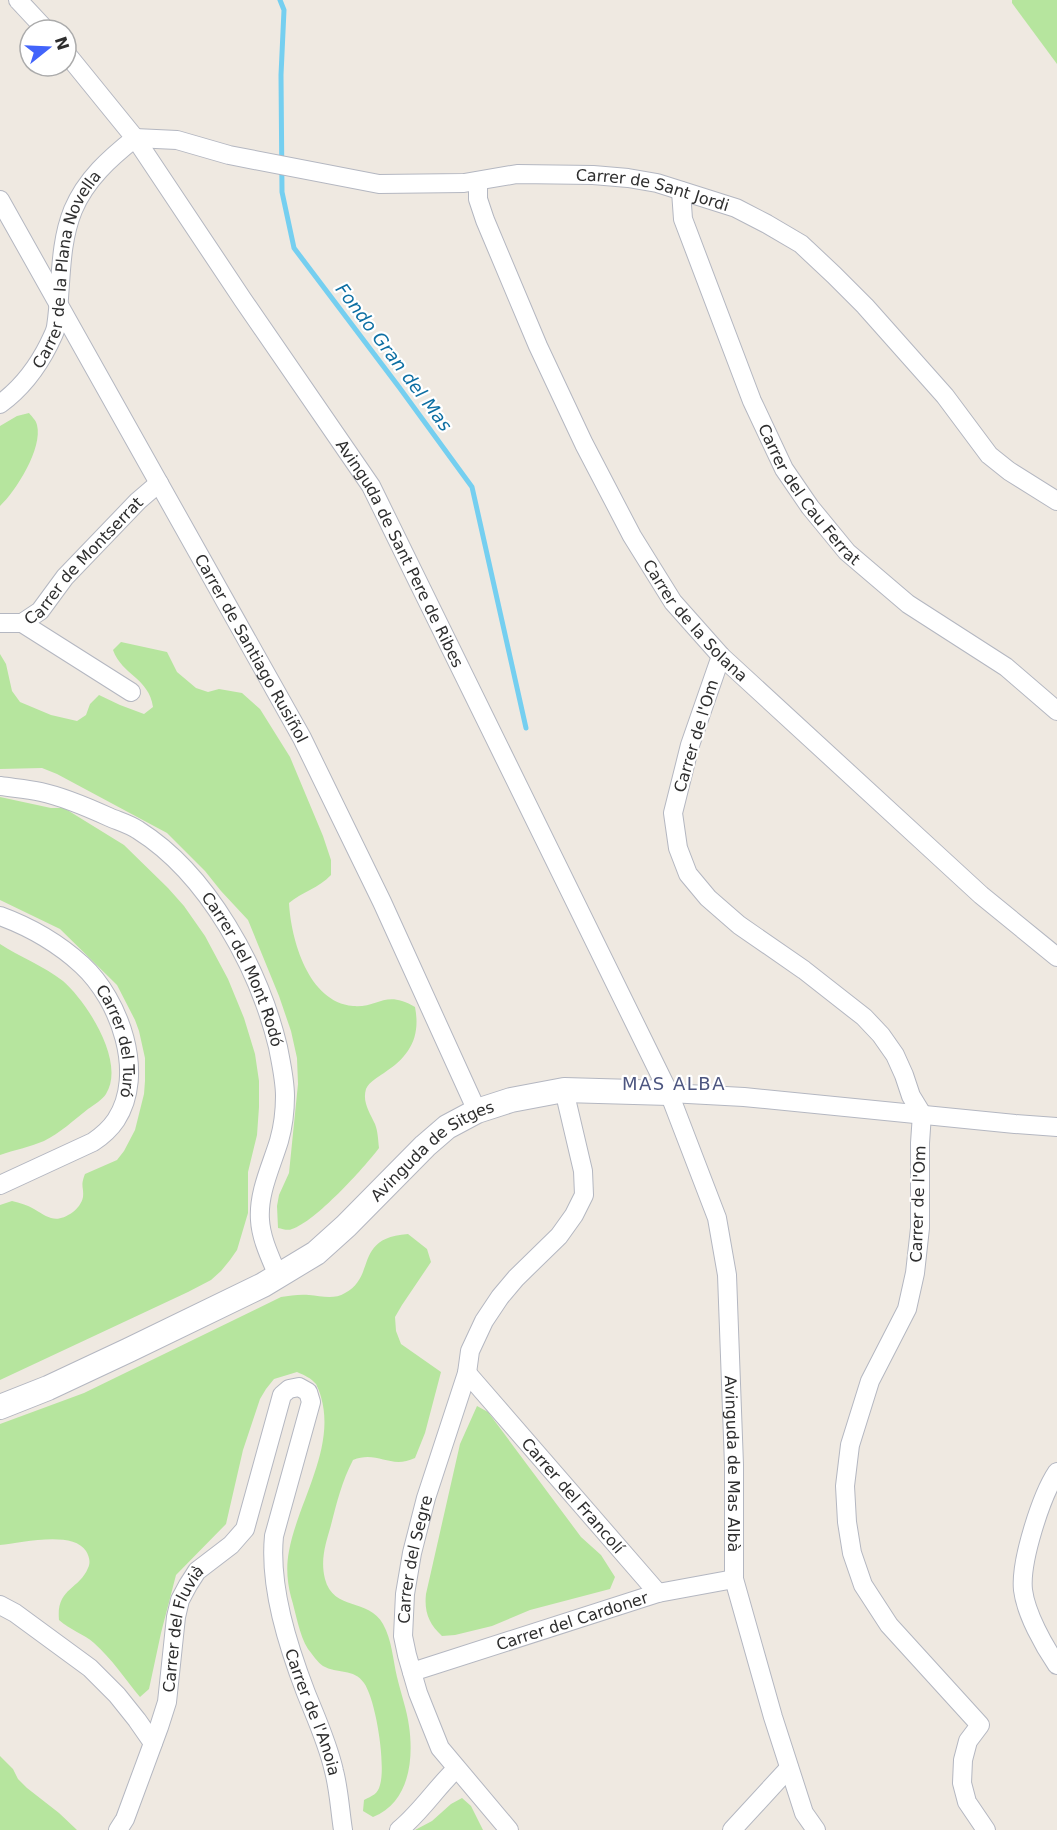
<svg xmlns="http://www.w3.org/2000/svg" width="1057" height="1830" font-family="'DejaVu Sans',sans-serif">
	<rect width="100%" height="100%" fill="#efe9e1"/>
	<!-- green -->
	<g fill="#b6e59e">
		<path d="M1012 0H1057V64L1012 3Z"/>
		<path d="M29 413C32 417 36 420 37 425 43 448 16 491 0 506V426L17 416Z"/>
		<path d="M121 642 167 652 177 672 196 688 208 692 219 689 242 693 260 709 290 757 323 836 331 860V875C319 888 302 892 289 903 291 939 308 1002 353 1006 379 1008 385 989 415 1007 421 1038 409 1057 384 1073 378 1077 369 1082 366 1089 362 1102 370 1113 375 1124 378 1132 378 1139 379 1148 364 1168 315 1222 292 1229 288 1231 283 1229 278 1228L277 1206 279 1195 289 1173 298 1084 297 1058 291 1031 279 996 248 920 221 891 205 871 167 833 57 774 42 768 0 769V654L6 664 12 691 20 702 51 715 77 721 86 715 90 704 99 695 120 705 144 714 153 707C149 678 122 675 113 650Z"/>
		<path d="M0 797 51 808H64L124 845 168 888 184 906 205 936 228 979 244 1018 255 1054 259 1081V1107L257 1135 248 1172V1213L237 1250 230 1260 221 1271 211 1280 188 1292 0 1380V1205L12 1201C20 1203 27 1205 34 1209 49 1218 56 1224 73 1212 77 1209 82 1203 83 1197 84 1186 80 1187 85 1174L117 1160 124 1151 135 1130 144 1094 145 1081V1058L139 1031 135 1020 117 985 60 929 0 900Z"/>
		<path d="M0 944C20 957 44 966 63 981 87 1002 126 1062 106 1094 102 1100 94 1105 88 1109 74 1120 60 1133 44 1141 30 1147 14 1150 0 1155Z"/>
		<path d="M408 1234 427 1249 431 1262 402 1305 395 1317 396 1331 401 1344 441 1372 425 1433 415 1458C390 1470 378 1450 353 1460 342 1481 337 1502 331 1525 326 1543 320 1559 325 1579 333 1611 369 1598 383 1624 392 1640 393 1660 397 1677 401 1694 407 1710 409 1726 414 1760 409 1803 373 1817L363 1811 364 1800C372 1796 378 1794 380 1785 386 1765 376 1700 364 1683 354 1668 337 1674 323 1666 318 1663 312 1654 308 1649 299 1635 296 1613 291 1597 287 1582 286 1566 289 1551 298 1502 336 1448 321 1397 320 1393 318 1388 316 1384 311 1378 304 1375 297 1372L274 1379 266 1389 260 1399 243 1450 226 1524 176 1575 161 1633 149 1689 140 1697C125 1679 112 1659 94 1643 84 1634 70 1630 59 1620 56 1588 79 1590 88 1568 91 1562 89 1556 86 1551 73 1530 20 1543 0 1545V1424L84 1393 281 1297C290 1296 299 1294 309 1295 321 1296 334 1300 345 1293 377 1276 353 1238 408 1234Z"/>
		<path d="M477 1406 488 1412 581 1537 601 1555 615 1577 610 1589 530 1610 492 1626 455 1635 442 1636C429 1624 424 1612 426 1594L460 1444Z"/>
		<path d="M0 1756 13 1769 18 1779 27 1788 59 1813 77 1830H0Z"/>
		<path d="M462 1798 471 1806 483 1830H415L432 1821 451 1804Z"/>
	</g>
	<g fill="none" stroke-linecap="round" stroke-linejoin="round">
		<!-- stream -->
		<path stroke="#75cff0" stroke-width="5" d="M280 0 284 10 281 75 282 192 294 248 399 387 472 487 526 728"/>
		<!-- street casing -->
		<g stroke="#b4b7c1" stroke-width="20">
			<g id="street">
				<path d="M18 0 46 30"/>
				<path id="s1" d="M66 53 135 138 243 300 371 486 669 1093 717 1218 727 1275 734 1465V1579L773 1717 804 1813 816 1830"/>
				<path id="s2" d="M135 138 177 140 229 155 379 184 464 183 517 174 593 175 628 178 657 183 736 208 767 224 801 244 834 275 865 306 945 396 989 455 1009 471 1057 501"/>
				<path id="s3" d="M478 181V199L485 220 538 346 584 444 632 536 673 602 721 656 981 895 1057 957"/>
				<path id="s4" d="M681 191 683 219 752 401 784 469 810 507 847 552 908 604 1006 667 1057 711"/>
				<path id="s5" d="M0 200 302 738 382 902 477 1111"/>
				<path id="s6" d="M0 404C22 388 37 368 49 344 51 339 55 333 56 327 62 288 58 247 73 210 86 179 110 158 135 138"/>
				<path id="s7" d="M0 623H22L40 611 65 577 138 501 159 483"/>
				<path d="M22 623 131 692"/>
				<path d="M721 656 690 745 673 813 678 848 688 874 708 898 739 925 804 970 864 1017 881 1035 895 1055 904 1075 911 1096 922 1114 920 1143V1228L915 1273 907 1309 870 1381 850 1445 845 1486 847 1522 852 1553 863 1585 889 1625 980 1725 968 1741 963 1760 962 1783 967 1802 986 1830"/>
				<path id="s8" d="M0 786C13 788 27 789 41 792 64 797 87 807 109 817 118 821 129 824 138 830 208 874 259 968 278 1047 281 1063 285 1080 285 1096 285 1111 283 1127 279 1141 271 1167 258 1193 260 1220 261 1239 271 1259 278 1276"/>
				<path id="s9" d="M0 916C30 927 59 944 82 965 120 1000 146 1074 116 1120 110 1129 102 1136 93 1142L0 1185"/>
				<path d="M669 1093 744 1097 1015 1124 1057 1127"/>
				<path id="s10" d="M467 1373 658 1593"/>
				<path d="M1057 1472C1041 1496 1020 1562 1023 1590 1026 1614 1044 1646 1057 1665"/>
				<path d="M0 1605 15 1613 90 1668 117 1695 137 1720 153 1743"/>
				<path id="s11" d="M412 1672 658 1593 734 1579"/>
				<path id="s12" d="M118 1830 125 1819 159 1727 167 1702 176 1617 180 1600 188 1585 197 1571 231 1545 245 1529 282 1395 289 1389 299 1387 308 1392 311 1402 274 1536C269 1587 288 1646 306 1693 316 1718 328 1744 334 1771 339 1790 340 1811 343 1830"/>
				<path d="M399 1830C421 1812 436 1788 456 1769"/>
				<path id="s13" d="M509 1830 440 1748 418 1693 407 1655 403 1636 405 1594 412 1553 426 1498 467 1373 470 1351 484 1321 500 1297 516 1278 559 1236 574 1215 584 1195 583 1171 564 1090"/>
				<path d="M732 1830 789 1768"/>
			</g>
		</g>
		<!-- secondary casing -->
		<g stroke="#b4b7c1" stroke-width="26">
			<g id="secondary">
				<path id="s14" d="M0 1407 48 1388 129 1350 263 1285 316 1253 346 1226 425 1146 447 1127 477 1111 511 1100 564 1090 669 1093"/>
			</g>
		</g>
		<!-- street -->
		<use href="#street" stroke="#fff" stroke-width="18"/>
		<!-- secondary -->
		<use href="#secondary" stroke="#fff" stroke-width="24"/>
	</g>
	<g text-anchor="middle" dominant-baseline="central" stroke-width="4.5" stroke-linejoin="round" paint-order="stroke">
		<!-- street labels -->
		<g font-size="16" fill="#2e2e2e" stroke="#fff">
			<text stroke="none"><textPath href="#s2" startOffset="525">Carrer de Sant Jordi</textPath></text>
			<text stroke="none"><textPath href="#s6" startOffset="156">Carrer de la Plana Novella</textPath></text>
			<text stroke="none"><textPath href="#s4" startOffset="333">Carrer del Cau Ferrat</textPath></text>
			<text stroke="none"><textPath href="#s1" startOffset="603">Avinguda de Sant Pere de Ribes</textPath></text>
			<text stroke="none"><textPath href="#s7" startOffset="110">Carrer de Montserrat</textPath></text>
			<text stroke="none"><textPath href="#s3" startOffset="495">Carrer de la Solana</textPath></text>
			<text stroke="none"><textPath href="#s5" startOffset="514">Carrer de Santiago Rusiñol</textPath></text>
			<text transform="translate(696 736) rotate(-73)">Carrer de l'Om</text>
			<text stroke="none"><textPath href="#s8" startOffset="324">Carrer del Mont Rodó</textPath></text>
			<text stroke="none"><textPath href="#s9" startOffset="183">Carrer del Turó</textPath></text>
			<text stroke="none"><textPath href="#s14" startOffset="508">Avinguda de Sitges</textPath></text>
			<text transform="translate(918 1204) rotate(-88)">Carrer de l'Om</text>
			<text stroke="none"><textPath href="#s1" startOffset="1587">Avinguda de Mas Albà</textPath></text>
			<text stroke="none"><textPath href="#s10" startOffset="162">Carrer del Francolí</textPath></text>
			<text stroke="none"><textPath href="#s13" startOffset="303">Carrer del Segre</textPath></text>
			<text stroke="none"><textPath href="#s11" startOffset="168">Carrer del Cardoner</textPath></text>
			<text stroke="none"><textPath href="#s12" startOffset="213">Carrer del Fluvià</textPath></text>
			<text stroke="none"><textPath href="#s12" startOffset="838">Carrer de l'Anoia</textPath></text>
		</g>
		<!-- water labels -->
		<g font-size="18" font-style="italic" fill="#0d6fa3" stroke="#fff">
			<text transform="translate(394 357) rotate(53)">Fondo Gran del Mas</text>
		</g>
		<!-- neighbourhood labels -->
		<g font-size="18" letter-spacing="1.5" fill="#4d5680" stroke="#fff">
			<text x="674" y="1083">MAS ALBA</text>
		</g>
	</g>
	<!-- north arrow -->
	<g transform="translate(48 48) rotate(72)"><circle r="28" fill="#ffffff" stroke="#ababab" stroke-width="1.5"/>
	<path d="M0-4.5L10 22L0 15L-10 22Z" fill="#4264fb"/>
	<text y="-9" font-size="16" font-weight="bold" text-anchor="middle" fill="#2e2e2e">N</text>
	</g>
</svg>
